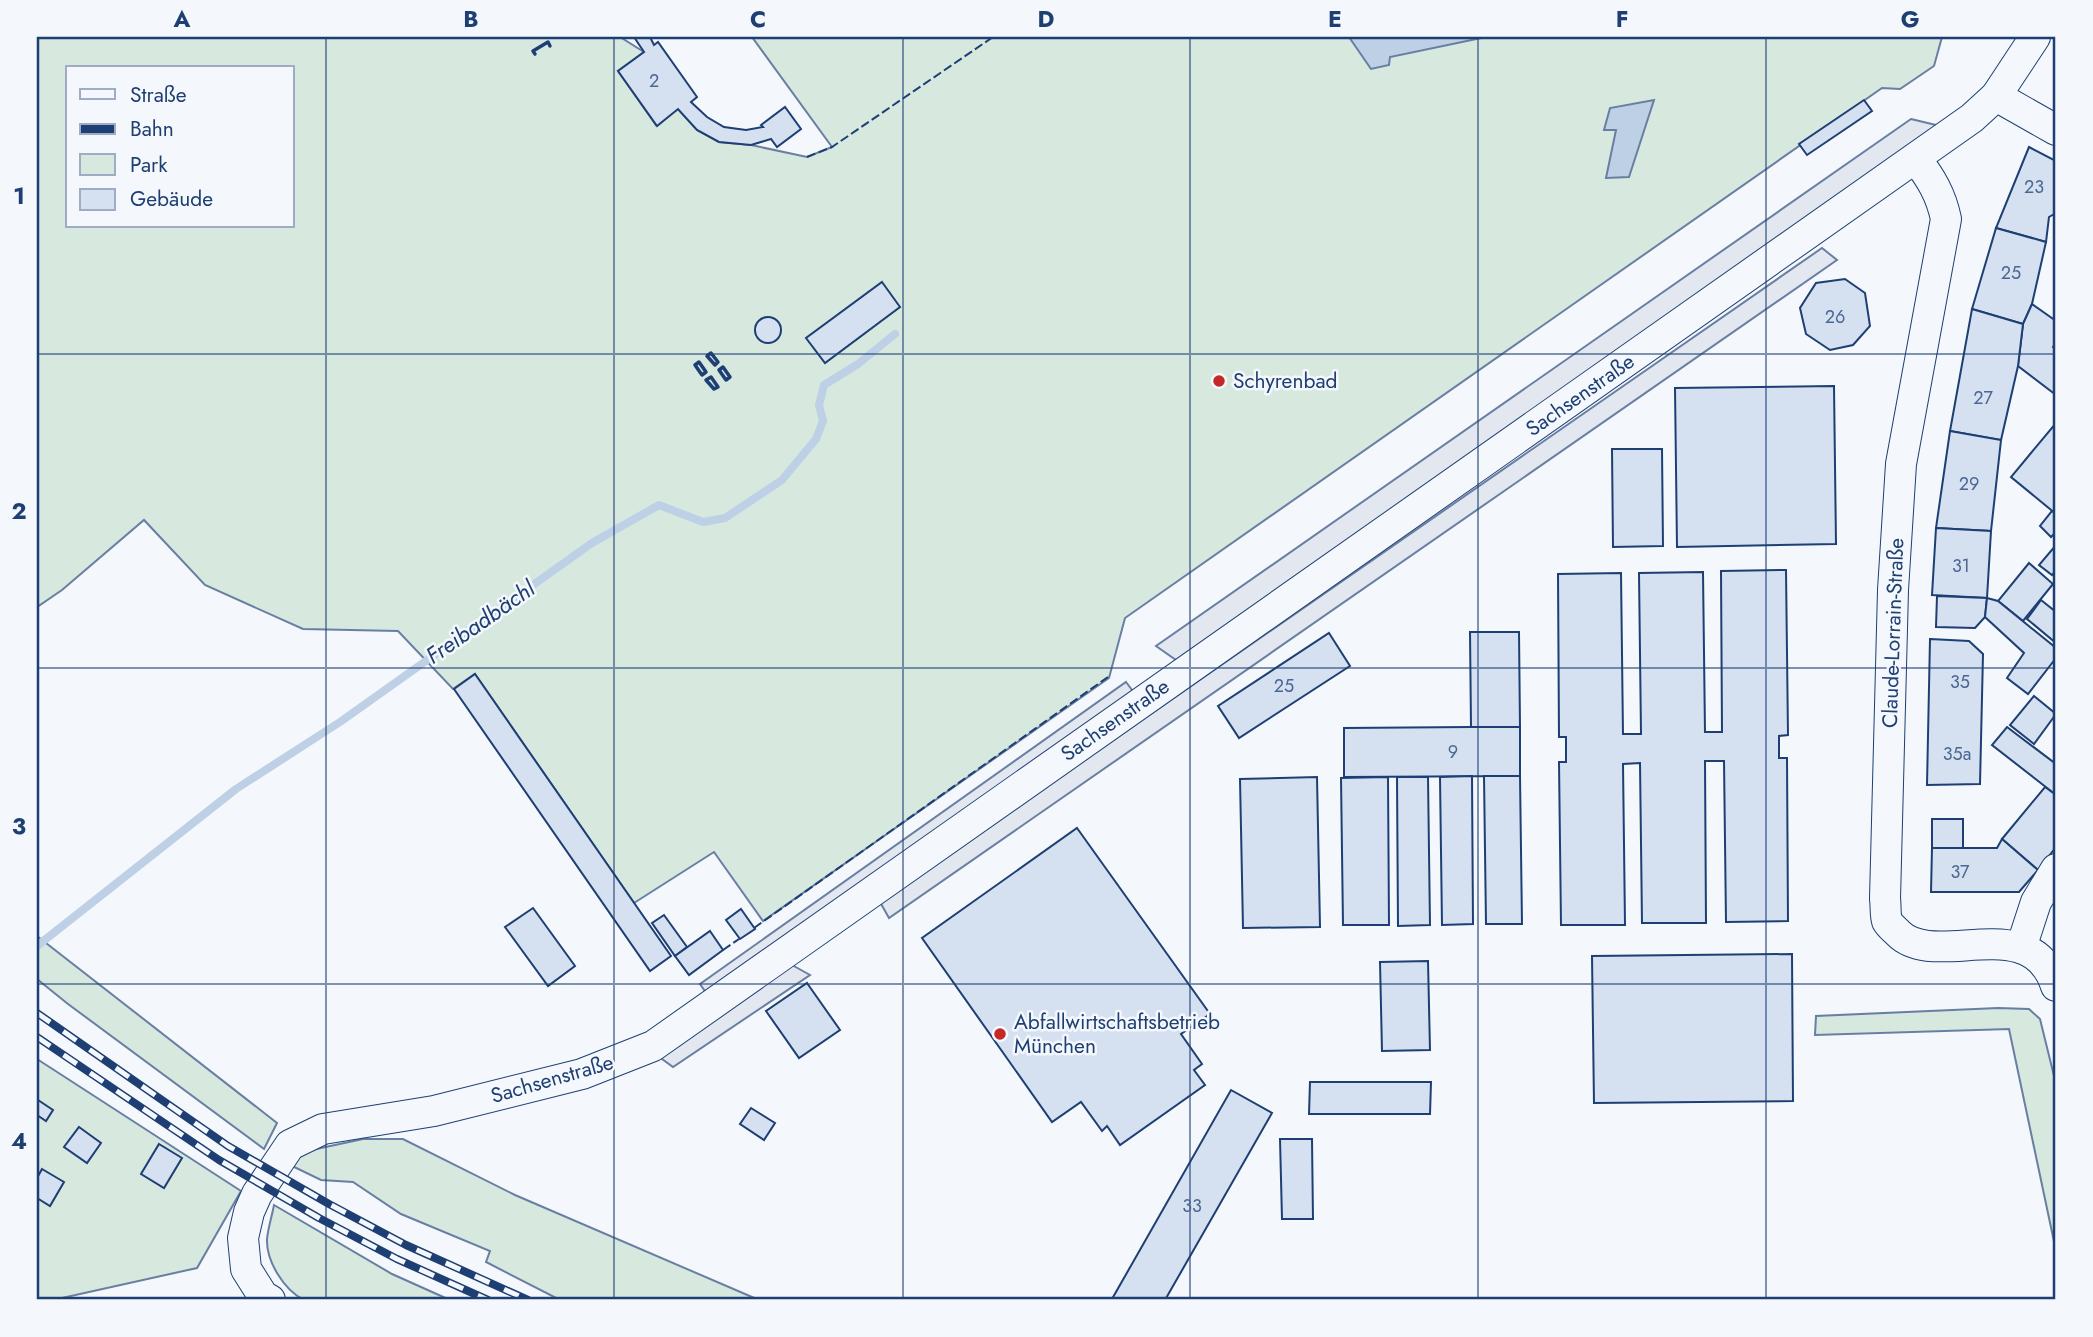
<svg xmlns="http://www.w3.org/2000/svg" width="2093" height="1337" font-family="Jost,sans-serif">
	<rect width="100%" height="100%" fill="#f4f7fb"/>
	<!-- green -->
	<g fill="#d7e8df" stroke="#687fa3" stroke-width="2" fill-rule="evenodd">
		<path d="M37 37H620L644 52 618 71 656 125 678 109 697 130 719 142 751 145 807 157 832 147 752 37H1942L1934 66 1900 89 1882 88 1125 618 1109 678 763 921 714 852 634 903 475 674 453 689 398 631 303 629 205 585 144 520 62 590 37 607ZM68 68H292V226H68Z"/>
		<path d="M37 936 277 1123 264 1149 68 1004 37 979Z"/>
		<path d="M1998 1008 2029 1009 2040 1019 2056 1084V1251L2009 1029 1815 1035 1816 1016Z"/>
		<path d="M37 1059 241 1191 197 1268 53 1300H37Z"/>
		<path d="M363 1139H403L515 1195 759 1300H560L486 1262 490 1251 401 1214 353 1182 321 1180 290 1165 307 1151Z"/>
		<path d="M274 1205 392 1274 450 1300H304C284 1290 266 1261 267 1239 268 1228 272 1216 274 1205Z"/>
	</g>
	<!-- parking -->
	<g fill="#e3e8f0" stroke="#687fa3" stroke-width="2">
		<path d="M1911 119 1940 126 1176 660 1156 646Z"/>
		<path d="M1822 248 1837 260 889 918 880 902Z"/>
		<path d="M1126 682 1135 694 707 994 700 984Z"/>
		<path d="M792 965 810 975 673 1067 658 1056Z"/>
	</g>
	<!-- water -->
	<g fill="#bed0e5" stroke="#687fa3" stroke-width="2">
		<path d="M1349 37H1486L1390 57 1389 65 1371 69Z"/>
		<path d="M1654 100 1629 177 1606 178 1616 130H1604L1610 108Z"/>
	</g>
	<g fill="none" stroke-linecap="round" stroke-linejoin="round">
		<!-- stream -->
		<path stroke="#bed0e5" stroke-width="8" d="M37 946 236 789 340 722 592 543 659 505 703 522 725 518 782 480 816 439 823 421 819 405 824 385 858 364 895 334"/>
	</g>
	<!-- building -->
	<g fill="#d5e0f0" stroke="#1d3f73" stroke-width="2">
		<path d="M634 37H650L654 45 658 42 697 97 691 102 707 117 724 127 746 130 763 127 761 125 785 107 801 129 777 147 771 139 751 145 719 142 697 130 678 109 657 126 618 71 644 52Z"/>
		<path d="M1864 100 1872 111 1807 155 1799 144Z"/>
		<path d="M2029 147 2056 161V213L2049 217 2046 242 1996 228Z"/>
		<path d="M1996 228 2046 242 2032 304 2023 324 1972 309Z"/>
		<path d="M1845 279 1865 293 1870 326 1853 345 1830 350 1806 334 1800 308 1816 283Z"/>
		<path d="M882 282 900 307 825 363 806 338Z"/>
		<path d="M2032 304 2056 321V343L2053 347 2056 350V395L2018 366 2023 324Z"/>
		<path d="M1972 309 2023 324 2018 366 2001 440 1950 431Z"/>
		<circle cx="768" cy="330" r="13"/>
		<path d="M1834 386 1836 544 1677 547 1675 388Z"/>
		<path d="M2056 423V514L2011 477Z"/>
		<path d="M1950 431 2001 440 1991 531 1936 528Z"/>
		<path d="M1612 449H1662L1663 546 1613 547Z"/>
		<path d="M2052 511 2056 514V535L2054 534 2051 537 2040 526Z"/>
		<path d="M1936 528 1991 531 1987 598 1932 595Z"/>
		<path d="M2056 545V570L2052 575 2039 565Z"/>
		<path d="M2029 563 2053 584 2023 621 1998 601Z"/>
		<path d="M1786 570 1788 735 1779 736V758H1787L1788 921 1726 922 1724 761H1705L1706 923H1642L1640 763 1623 764 1625 925H1561L1559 762H1566V737H1559L1558 574 1621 573 1623 734H1641L1639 573 1703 572 1705 732H1722L1721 571Z"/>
		<path d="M1937 596 1987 598 1985 617 1975 628 1936 627Z"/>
		<path d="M1987 598 1998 601 2056 648V658L2028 694 2007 678 2024 653 1985 617Z"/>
		<path d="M2041 600 2056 612V643L2027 619Z"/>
		<path d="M1470 632H1519L1520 727H1471Z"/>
		<path d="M1329 633 1350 666 1239 738 1218 706Z"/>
		<path d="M1930 639 1969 641 1983 654 1980 784 1927 785Z"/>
		<path d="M475 674 671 956 650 971 454 689Z"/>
		<path d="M2034 696 2056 714 2034 744 2010 725Z"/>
		<path d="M1471 727H1520V776L1344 777V728Z"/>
		<path d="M2007 727 2056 764V795L1992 745Z"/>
		<path d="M1472 776 1473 924 1442 925 1440 777Z"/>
		<path d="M1484 776H1520L1522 924H1486Z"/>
		<path d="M1317 777 1320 927 1243 928 1240 779Z"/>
		<path d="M1388 777 1389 925H1343L1341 778Z"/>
		<path d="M1397 777H1428L1430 925 1398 926Z"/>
		<path d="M2045 787 2056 795V847L2038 870 2002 839Z"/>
		<rect x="1932" y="819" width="31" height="29"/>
		<path d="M1077 828 1210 1014 1181 1034 1202 1064 1194 1070 1205 1085 1120 1145 1107 1126 1102 1131 1081 1102 1052 1122 922 938Z"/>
		<path d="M2002 839 2038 870 2019 892H1931L1932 848H1997Z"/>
		<path d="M533 908 575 966 548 986 505 927Z"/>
		<path d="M741 909 755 929 740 939 726 920Z"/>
		<path d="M664 915 687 947 675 956 652 923Z"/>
		<path d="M710 931 723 950 689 975 675 956Z"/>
		<path d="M1792 954 1793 1101 1594 1103 1592 956Z"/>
		<path d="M1428 961 1430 1050 1382 1051 1380 962Z"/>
		<path d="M807 983 840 1030 799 1058 766 1011Z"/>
		<path d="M1310 1082H1431L1430 1114H1309Z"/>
		<path d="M1231 1090 1272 1113 1165 1300H1115L1112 1299Z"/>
		<path d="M38 1100 53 1110 46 1121 37 1115Z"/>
		<path d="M751 1108 775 1123 764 1140 740 1124Z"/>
		<path d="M79 1127 101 1143 87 1163 64 1147Z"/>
		<path d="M1280 1139H1312L1313 1219H1282Z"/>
		<path d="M159 1144 182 1158 164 1188 141 1174Z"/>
		<path d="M42 1169 64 1182 50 1206 37 1198V1178Z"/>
	</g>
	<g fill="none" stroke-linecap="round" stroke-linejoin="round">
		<!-- minor casing -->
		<g stroke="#1d3f73" stroke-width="32">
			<g id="minor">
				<path d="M1996 96 2056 130"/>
				<path d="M1916 159C1931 178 1941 195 1946 219L1901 464 1893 590 1885 899C1886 905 1885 915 1887 921 1889 925 1895 930 1898 933 1935 971 2031 908 2056 986"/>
				<path d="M2021 948 2036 902 2056 869"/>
				<path d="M270 1300 263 1296 246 1269 243 1238 249 1212 257 1194 290 1145 323 1129 434 1111 582 1074 653 1046 1972 118 1996 96 2035 37"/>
			</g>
		</g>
		<!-- minor -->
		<use href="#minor" stroke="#f4f7fb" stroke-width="30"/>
		<!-- rail casing -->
		<g stroke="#1d3f73" stroke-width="8">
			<g id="rail">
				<path d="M37 1013 228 1146 329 1204 406 1245 528 1300"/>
				<path d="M37 1037 219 1160 319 1218 397 1259 488 1300"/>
			</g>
		</g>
		<!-- rail -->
		<use href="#rail" stroke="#f4f7fb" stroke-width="5" stroke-dasharray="16" stroke-linecap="butt"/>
		<!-- fence -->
		<g stroke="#1d3f73" stroke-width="2" stroke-dasharray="9 3.5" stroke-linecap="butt">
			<path d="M807 157 832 147 993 37"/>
			<path d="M754 928 1108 677"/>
			<path d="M723 950 739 939"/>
		</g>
		<!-- wall -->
		<g stroke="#1d3f73" stroke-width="3.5">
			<path d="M535 54 533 51 548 42 550 46"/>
			<path d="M711 353 718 362 715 365 707 356Z"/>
			<path d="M699 362 706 372 702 375 695 365Z"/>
			<path d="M723 367 730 377 726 380 719 370Z"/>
			<path d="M711 377 718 387 714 389 706 380Z"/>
		</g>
	</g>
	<!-- grid -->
	<path fill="none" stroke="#1d3f73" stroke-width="2" stroke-opacity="0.55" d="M326 37V1300M614 37V1300M903 37V1300M1190 37V1300M1478 37V1300M1766 37V1300M37 354H2056M37 668H2056M37 984H2056"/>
	<!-- markers -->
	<g fill="#c62828" stroke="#f4f7fb" stroke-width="2.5">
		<circle cx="1219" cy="381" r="7"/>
		<circle cx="1000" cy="1034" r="7"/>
	</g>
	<g text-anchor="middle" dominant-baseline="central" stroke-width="5" stroke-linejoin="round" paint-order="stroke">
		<!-- number labels -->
		<g font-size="18" fill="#4b6792">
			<text x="654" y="81">2</text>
			<text x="2034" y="187">23</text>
			<text x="2011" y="273">25</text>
			<text x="1835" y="317">26</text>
			<text x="1983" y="398">27</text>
			<text x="1969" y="484">29</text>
			<text x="1961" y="566">31</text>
			<text x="1960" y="682">35</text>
			<text x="1284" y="686">25</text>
			<text x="1453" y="752">9</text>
			<text x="1957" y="754">35a</text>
			<text x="1960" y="872">37</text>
			<text x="1192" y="1206">33</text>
		</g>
		<!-- poi labels -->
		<g font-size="21" fill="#1d3f73" stroke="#f4f7fb" text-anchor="start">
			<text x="1233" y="381">Schyrenbad</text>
			<text x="1014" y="1022">Abfallwirtschaftsbetrieb<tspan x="1014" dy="24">München</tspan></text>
		</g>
		<!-- street labels -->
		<g font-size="21" fill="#1d3f73" stroke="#f4f7fb">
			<text transform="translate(1580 395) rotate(-35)">Sachsenstraße</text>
			<text transform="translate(1893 633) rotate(-88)">Claude-Lorrain-Straße</text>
			<text transform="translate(1115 720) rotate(-35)">Sachsenstraße</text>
			<text transform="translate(552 1079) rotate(-16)">Sachsenstraße</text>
		</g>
		<!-- water labels -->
		<g font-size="23" font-style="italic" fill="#1d3f73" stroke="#f4f7fb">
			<text transform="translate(480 622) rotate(-35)">Freibadbächl</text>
		</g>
	</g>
	<!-- border -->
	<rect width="2093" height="1337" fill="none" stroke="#f4f7fb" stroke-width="77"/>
	<!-- legend -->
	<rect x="66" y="66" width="228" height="161" fill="#f4f7fb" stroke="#9eadc5" stroke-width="2"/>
	<rect x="80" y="89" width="35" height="10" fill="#f4f7fb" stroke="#9eadc5" stroke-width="2"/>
	<text x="130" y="102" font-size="21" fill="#1d3f73">Straße</text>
	<rect x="80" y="124" width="35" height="10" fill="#1d3f73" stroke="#9eadc5" stroke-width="2"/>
	<text x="130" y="136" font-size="21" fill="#1d3f73">Bahn</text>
	<rect x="80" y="154" width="35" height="21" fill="#d7e8df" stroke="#9eadc5" stroke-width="2"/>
	<text x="130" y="172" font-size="21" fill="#1d3f73">Park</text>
	<rect x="80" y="189" width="35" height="21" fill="#d5e0f0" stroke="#9eadc5" stroke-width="2"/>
	<text x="130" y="206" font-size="21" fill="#1d3f73">Gebäude</text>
	<rect x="38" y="38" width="2016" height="1260" fill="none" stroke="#1d3f73" stroke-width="2.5"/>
	<g font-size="23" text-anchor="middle" font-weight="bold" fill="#1d3f73">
		<text x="182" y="27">A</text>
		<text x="471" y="27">B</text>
		<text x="758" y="27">C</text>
		<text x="1046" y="27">D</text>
		<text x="1335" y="27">E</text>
		<text x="1622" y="27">F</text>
		<text x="1910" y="27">G</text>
		<text x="19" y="204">1</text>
		<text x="19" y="519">2</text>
		<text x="19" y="834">3</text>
		<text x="19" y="1149">4</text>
	</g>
</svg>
